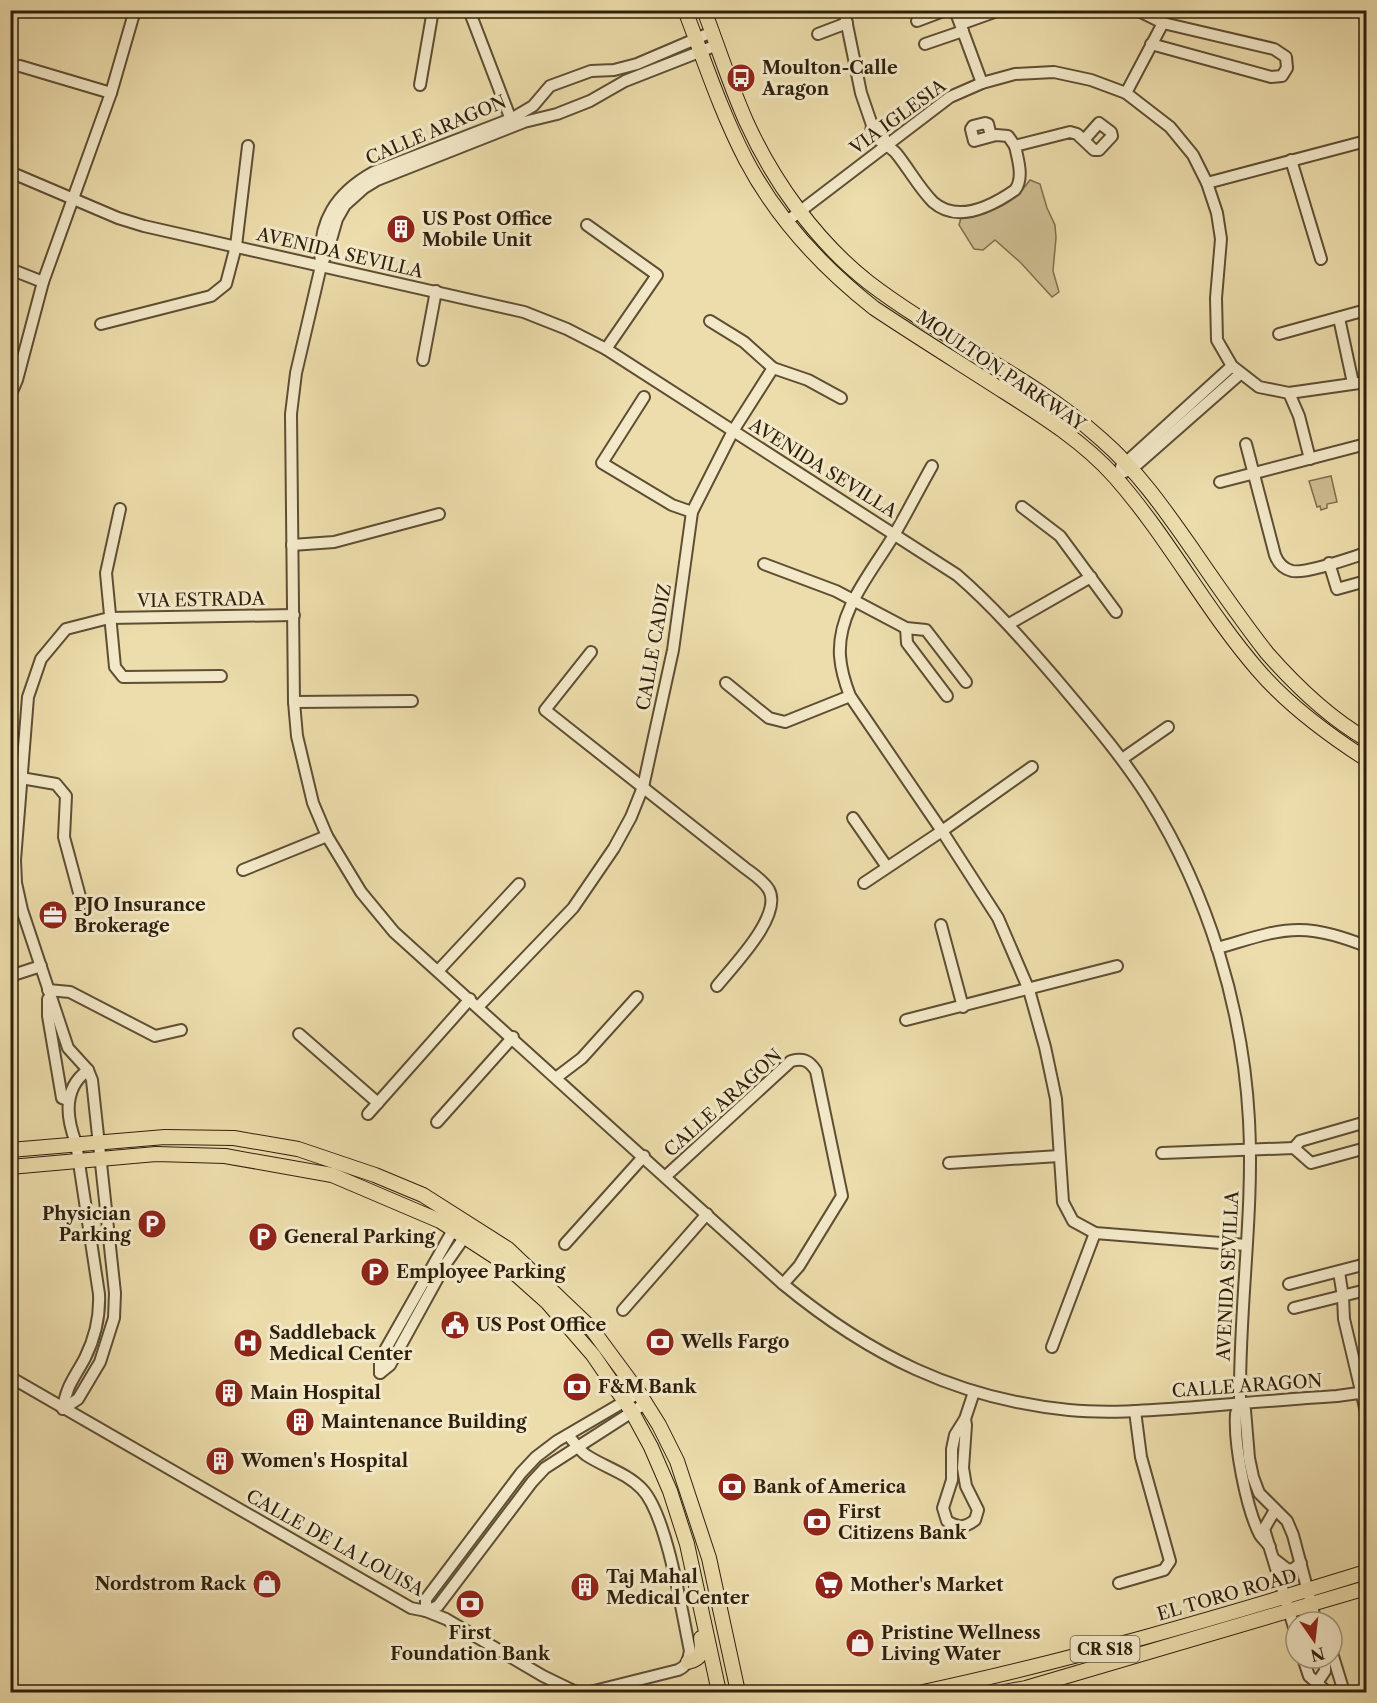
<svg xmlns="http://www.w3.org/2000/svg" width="1377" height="1703" font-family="'Libre Caslon Text',serif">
	<rect width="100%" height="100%" fill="#edddac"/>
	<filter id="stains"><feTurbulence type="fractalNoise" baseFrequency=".00333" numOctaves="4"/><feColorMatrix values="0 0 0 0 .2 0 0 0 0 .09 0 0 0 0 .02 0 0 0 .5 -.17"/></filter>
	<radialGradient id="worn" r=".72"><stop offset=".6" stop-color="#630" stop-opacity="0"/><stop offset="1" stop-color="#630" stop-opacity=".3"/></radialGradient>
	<!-- green -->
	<g fill="#cdbd91" stroke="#7e6e4e" stroke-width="1.5">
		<path d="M1030 180 1040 184 1047 208 1055 225 1056 238 1053 271 1059 292 1052 297 1021 263 995 240 983 250 974 249 959 225 961 218C991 212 1011 207 1030 180Z"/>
		<path d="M1331 476 1337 502 1327 504V508L1321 510 1320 506 1317 507 1309 481Z"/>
	</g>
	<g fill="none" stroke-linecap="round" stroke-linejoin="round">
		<!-- minor casing -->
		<g stroke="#5e4e34" stroke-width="14">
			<g id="minor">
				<path d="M469 10 513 125"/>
				<path d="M844 10 861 93 872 125 871 133C878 142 889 145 896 153 909 169 919 188 933 202 958 224 992 206 1015 190 1024 178 1018 160 1015 146"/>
				<path d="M955 10 982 83"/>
				<path d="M1137 10 1163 23 1274 49 1286 57 1287 68 1282 76 1271 77 1151 44"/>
				<path d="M809 11 811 10"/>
				<path d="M917 21 946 10"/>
				<path d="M961 24 1000 10"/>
				<path d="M818 34 847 23"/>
				<path d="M925 44 963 31"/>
				<path d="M717 45 625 81 590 101 557 114 524 122 377 180 364 188 345 205 337 219 328 250 321 266 296 373 291 414 294 702 297 736 313 803 327 836 361 892 394 932 783 1284C869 1355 957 1399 1069 1410 1112 1414 1154 1410 1196 1407 1243 1403 1290 1399 1337 1396L1366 1392"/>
				<path d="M20 66 111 93"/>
				<path d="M420 85 433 10"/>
				<path d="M1126 93 1163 23"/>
				<path d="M872 125C882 128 884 136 886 145"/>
				<path d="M991 136 988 124 985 123 973 126 971 129 974 141 996 135 1008 136 1015 146 1070 132 1077 134 1094 150H1099L1112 136 1111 132 1099 123 1084 140"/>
				<path d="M1291 160 1321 259"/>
				<path d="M10 172 118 218 144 226 524 312 567 329 606 349 957 575C994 607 1025 643 1057 680 1089 718 1122 756 1149 799 1208 894 1243 1008 1249 1120 1254 1213 1239 1306 1240 1399 1240 1405 1237 1409 1236 1414 1234 1444 1246 1508 1260 1535 1263 1539 1267 1543 1270 1547"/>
				<path d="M1207 183 1366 141"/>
				<path d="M786 222 950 97 982 83 1015 74 1054 72 1091 80 1126 93 1170 127 1193 155 1207 183 1217 213 1221 239 1216 298 1217 340 1232 366 1259 387 1289 393 1366 382"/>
				<path d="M587 225 657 275 606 349"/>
				<path d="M321 266C317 222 336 193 374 172L511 119 533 106 550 86 591 71 614 70 637 64 712 32"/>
				<path d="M10 269 43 282"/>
				<path d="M1339 318 1353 383"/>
				<path d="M710 321 744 342 773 368 808 380 841 398"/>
				<path d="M101 324 211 296 226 284 236 246 248 146"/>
				<path d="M1279 334 1366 310"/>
				<path d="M423 360 436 291"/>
				<path d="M1289 393 1299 416 1310 459"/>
				<path d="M10 396 17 380 43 282 111 93 135 10"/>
				<path d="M644 397 602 463 672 505 692 512"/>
				<path d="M1246 444 1275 555C1278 563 1284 569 1292 571 1306 574 1350 558 1366 553"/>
				<path d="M932 466C919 489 907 513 894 535 872 572 837 611 840 656 841 670 845 683 850 696L942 831 998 918 1029 990 1045 1047 1056 1099 1063 1202 1073 1221 1095 1233 1246 1245"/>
				<path d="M1121 467 1232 366"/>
				<path d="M1115 476 1132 469 1240 374"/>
				<path d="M1220 482 1366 444"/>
				<path d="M1022 507 1060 536 1116 612"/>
				<path d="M120 509 106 573 115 667 123 677 221 676"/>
				<path d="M292 545 334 542 439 514"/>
				<path d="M1329 563 1337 589 1366 581"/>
				<path d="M764 564 836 591 906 628 926 630 966 682"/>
				<path d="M1009 624 1091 577"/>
				<path d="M906 628 907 643 947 696"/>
				<path d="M591 652 545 710 745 868C753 874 764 881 769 890 783 916 732 967 717 986"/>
				<path d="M726 683 769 718 785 722 850 696"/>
				<path d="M294 702 412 701"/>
				<path d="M1122 759 1168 727"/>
				<path d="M21 778 56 784 66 796 64 837 82 904"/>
				<path d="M853 818 887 867"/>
				<path d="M243 870 327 836"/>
				<path d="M864 883 942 831 1032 767"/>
				<path d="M941 925 963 1007"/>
				<path d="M1217 948C1244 941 1271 930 1299 930 1322 930 1345 938 1366 946"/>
				<path d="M438 971 519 884"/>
				<path d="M10 976 41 966"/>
				<path d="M48 990 70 992 155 1036 181 1030"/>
				<path d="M48 999V1016L62 1098 68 1100"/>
				<path d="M478 1007 573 908 614 848 631 817 643 787 673 650 692 512 733 431 773 368"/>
				<path d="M906 1020 1117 966"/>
				<path d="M299 1034 378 1103"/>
				<path d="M557 1077 582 1058 637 997"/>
				<path d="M368 1114 470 999"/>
				<path d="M437 1122 513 1037"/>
				<path d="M1294 1148 1311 1163 1366 1148"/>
				<path d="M1294 1148 1300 1141 1366 1122"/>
				<path d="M1162 1153 1294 1148"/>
				<path d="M949 1163 1059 1156"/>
				<path d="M666 1176 791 1061C803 1058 809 1060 816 1071L842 1196 799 1266 783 1284"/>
				<path d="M565 1244 644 1156"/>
				<path d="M1339 1272 1343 1297 1344 1319 1366 1412"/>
				<path d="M1289 1284 1366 1264"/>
				<path d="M1294 1308 1366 1290"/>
				<path d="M623 1310 707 1214"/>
				<path d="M1052 1347 1095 1233"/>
				<path d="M380 1373V1359L457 1223"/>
				<path d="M380 1373 390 1365 445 1265 468 1232"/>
				<path d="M10 1377 411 1608 426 1611 446 1619 543 1676 576 1692"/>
				<path d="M1240 1403 1245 1410 1249 1458 1253 1477 1259 1493 1287 1521 1293 1535 1316 1622"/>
				<path d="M63 1409 78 1399 100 1362 114 1318 115 1293 92 1080 88 1070 68 1048 22 910 16 883 15 860 28 697 41 659 66 629 109 618 294 615"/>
				<path d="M63 1409C66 1386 75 1377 85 1358 95 1338 100 1316 99 1294L76 1143C66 1117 63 1088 88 1070"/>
				<path d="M965 1419 966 1425 963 1468 966 1486 978 1510 975 1520C965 1528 958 1528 947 1521L943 1508 952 1480V1449L955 1435 965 1419 974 1392"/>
				<path d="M568 1435C574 1442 579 1450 586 1455 604 1467 627 1473 642 1489 667 1515 682 1613 690 1651 688 1661 687 1666 678 1670L590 1692"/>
				<path d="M1275 1510 1264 1529 1296 1634"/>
				<path d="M1274 1559 1287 1569 1292 1570 1301 1563"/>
				<path d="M1119 1583 1164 1570 1170 1561 1141 1457 1135 1411"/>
				<path d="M426 1611V1599L521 1473 536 1457 557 1441 639 1393"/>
				<path d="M426 1611 438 1606 532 1482 545 1468 646 1403"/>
				<path d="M1332 1653 1344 1692"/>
				<path d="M1303 1658 1309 1676 1327 1692"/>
				<path d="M1317 1683 1325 1671V1658"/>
			</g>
		</g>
		<!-- major casing -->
		<g stroke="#2e1f0c" stroke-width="16">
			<g id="major">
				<path d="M685 10C704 60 721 112 746 160 777 219 822 267 874 308 916 336 958 362 1000 389 1041 415 1083 441 1115 477 1168 537 1206 610 1258 670 1289 706 1327 734 1366 759"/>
				<path d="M704 10C718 47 730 85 746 121 773 181 816 241 868 282 942 339 1031 376 1101 439 1138 471 1165 510 1193 550 1217 585 1241 620 1267 653 1296 686 1328 717 1366 739"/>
				<path d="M10 1150 165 1137 234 1138 298 1149 375 1175 423 1195 508 1249 591 1328 639 1393 659 1425 677 1461 709 1558 738 1692"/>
				<path d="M10 1167 156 1154 225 1156 332 1175 440 1221 500 1260 547 1302 593 1355 632 1412 651 1447 670 1491 687 1544 719 1692"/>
				<path d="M688 1662C702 1659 703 1651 701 1638"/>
				<path d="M923 1692C1073 1660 1220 1617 1366 1572"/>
				<path d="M1004 1692 1026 1688 1366 1588"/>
			</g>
		</g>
		<!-- minor -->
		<use href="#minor" stroke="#f3e9c9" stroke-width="10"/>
		<!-- major -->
		<use href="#major" stroke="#edddac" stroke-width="14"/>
	</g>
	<!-- icons -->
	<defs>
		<g id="bus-disc" transform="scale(1.5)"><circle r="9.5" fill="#8f2418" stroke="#f3e9c9"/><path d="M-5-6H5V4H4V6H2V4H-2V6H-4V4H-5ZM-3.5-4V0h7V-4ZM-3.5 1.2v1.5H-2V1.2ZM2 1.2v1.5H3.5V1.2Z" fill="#fff"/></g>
		<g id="building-disc" transform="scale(1.5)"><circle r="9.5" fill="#8f2418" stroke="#f3e9c9"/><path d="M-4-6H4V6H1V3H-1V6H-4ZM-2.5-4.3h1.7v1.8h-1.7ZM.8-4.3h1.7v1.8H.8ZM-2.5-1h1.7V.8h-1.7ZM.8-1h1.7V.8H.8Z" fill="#fff"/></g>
		<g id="office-disc" transform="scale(1.5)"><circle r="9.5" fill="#8f2418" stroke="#f3e9c9"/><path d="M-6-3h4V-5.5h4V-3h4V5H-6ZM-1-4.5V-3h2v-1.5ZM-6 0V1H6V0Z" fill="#fff"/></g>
		<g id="parking-disc" transform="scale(1.5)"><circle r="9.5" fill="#8f2418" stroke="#f3e9c9"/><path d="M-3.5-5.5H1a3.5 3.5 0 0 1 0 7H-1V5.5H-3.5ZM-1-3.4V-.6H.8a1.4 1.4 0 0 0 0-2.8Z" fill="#fff"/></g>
		<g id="civic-disc" transform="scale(1.5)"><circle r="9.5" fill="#8f2418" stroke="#f3e9c9"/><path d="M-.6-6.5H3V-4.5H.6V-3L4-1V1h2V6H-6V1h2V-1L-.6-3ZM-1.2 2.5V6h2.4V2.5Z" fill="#fff"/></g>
		<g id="bank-disc" transform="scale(1.5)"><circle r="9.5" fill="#8f2418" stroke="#f3e9c9"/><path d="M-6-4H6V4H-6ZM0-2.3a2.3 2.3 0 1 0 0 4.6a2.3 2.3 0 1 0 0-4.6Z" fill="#fff"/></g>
		<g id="hospital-disc" transform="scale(1.5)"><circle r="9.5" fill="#8f2418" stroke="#f3e9c9"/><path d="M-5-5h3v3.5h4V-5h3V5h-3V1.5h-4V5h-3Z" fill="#fff"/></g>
		<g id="shop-disc" transform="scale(1.5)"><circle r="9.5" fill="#8f2418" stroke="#f3e9c9"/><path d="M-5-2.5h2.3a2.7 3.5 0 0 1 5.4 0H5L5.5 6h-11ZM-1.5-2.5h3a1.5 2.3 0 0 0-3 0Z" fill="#fff"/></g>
		<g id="supermarket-disc" transform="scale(1.5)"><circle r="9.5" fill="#8f2418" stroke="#f3e9c9"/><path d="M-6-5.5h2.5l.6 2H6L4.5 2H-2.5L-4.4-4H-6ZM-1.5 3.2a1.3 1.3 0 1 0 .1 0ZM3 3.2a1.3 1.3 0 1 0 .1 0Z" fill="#fff"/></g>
	</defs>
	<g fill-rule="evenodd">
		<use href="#bus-disc" x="741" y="78"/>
		<use href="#building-disc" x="401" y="229"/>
		<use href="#office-disc" x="53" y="915"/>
		<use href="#parking-disc" x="152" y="1224"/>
		<use href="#parking-disc" x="263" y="1237"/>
		<use href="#parking-disc" x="375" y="1272"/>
		<use href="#civic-disc" x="455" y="1325"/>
		<use href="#bank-disc" x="660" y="1342"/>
		<use href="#hospital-disc" x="248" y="1343"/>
		<use href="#bank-disc" x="577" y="1387"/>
		<use href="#building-disc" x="229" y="1393"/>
		<use href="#building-disc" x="300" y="1422"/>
		<use href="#building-disc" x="220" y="1461"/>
		<use href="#bank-disc" x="732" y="1487"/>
		<use href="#bank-disc" x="817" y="1522"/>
		<use href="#shop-disc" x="267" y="1584"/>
		<use href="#supermarket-disc" x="829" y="1585"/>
		<use href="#building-disc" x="585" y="1587"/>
		<use href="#bank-disc" x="470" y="1604"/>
		<use href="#shop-disc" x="860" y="1643"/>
	</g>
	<g text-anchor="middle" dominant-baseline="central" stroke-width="6" stroke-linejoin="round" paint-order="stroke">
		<!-- shield labels -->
		<rect fill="#f3e9c9" stroke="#695c45" stroke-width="1.5" x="1070.5" y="1636" width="69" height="26" rx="4.5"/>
		<g font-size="16" font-weight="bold" fill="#2e1f0c">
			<text x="1105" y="1649">CR S18</text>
		</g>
		<!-- poi labels -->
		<g font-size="18" font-weight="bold" fill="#2e1f0c" stroke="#f3e9c9" text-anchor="start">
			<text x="762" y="68">Moulton-Calle<tspan x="762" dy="21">Aragon</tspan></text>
			<text x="422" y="219">US Post Office<tspan x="422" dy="21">Mobile Unit</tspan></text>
			<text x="74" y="905">PJO Insurance<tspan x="74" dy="21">Brokerage</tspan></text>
			<text x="131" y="1214" text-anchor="end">Physician<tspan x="131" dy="21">Parking</tspan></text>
			<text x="284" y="1237">General Parking</text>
			<text x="396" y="1272">Employee Parking</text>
			<text x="476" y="1325">US Post Office</text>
			<text x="269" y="1333">Saddleback<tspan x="269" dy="21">Medical Center</tspan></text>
			<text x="681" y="1342">Wells Fargo</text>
			<text x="598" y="1387">F&amp;M Bank</text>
			<text x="250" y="1393">Main Hospital</text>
			<text x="321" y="1422">Maintenance Building</text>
			<text x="241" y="1461">Women's Hospital</text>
			<text x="753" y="1487">Bank of America</text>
			<text x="838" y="1512">First<tspan x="838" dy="21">Citizens Bank</tspan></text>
			<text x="606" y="1577">Taj Mahal<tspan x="606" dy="21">Medical Center</tspan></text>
			<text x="246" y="1584" text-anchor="end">Nordstrom Rack</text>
			<text x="850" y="1585">Mother's Market</text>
			<text x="470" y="1633" text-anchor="middle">First<tspan x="470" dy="21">Foundation Bank</tspan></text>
			<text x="881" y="1633">Pristine Wellness<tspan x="881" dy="21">Living Water</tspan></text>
		</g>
		<!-- street labels -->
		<g font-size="18" fill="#2e1f0c" stroke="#f3e9c9">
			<text transform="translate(898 117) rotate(-36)">VIA IGLESIA</text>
			<text transform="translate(436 130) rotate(-23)">CALLE ARAGON</text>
			<text transform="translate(340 253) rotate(13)">AVENIDA SEVILLA</text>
			<text transform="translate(1001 371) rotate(34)">MOULTON PARKWAY</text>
			<text transform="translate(823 468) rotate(32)">AVENIDA SEVILLA</text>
			<text transform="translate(201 600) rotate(-1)">VIA ESTRADA</text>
			<text transform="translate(654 647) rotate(-80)">CALLE CADIZ</text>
			<text transform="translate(723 1103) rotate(-42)">CALLE ARAGON</text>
			<text transform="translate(1228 1276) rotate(-87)">AVENIDA SEVILLA</text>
			<text transform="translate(1247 1386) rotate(-4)">CALLE ARAGON</text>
			<text transform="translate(335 1543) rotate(29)">CALLE DE LA LOUISA</text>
			<text transform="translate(1227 1595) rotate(-16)">EL TORO ROAD</text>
		</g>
	</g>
	<!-- margin -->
	<rect width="1377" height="1703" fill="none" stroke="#edddac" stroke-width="36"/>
	<rect x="12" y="12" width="1353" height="1679" fill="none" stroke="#2e1f0c" stroke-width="3"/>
	<rect x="18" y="18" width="1341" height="1667" fill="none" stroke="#2e1f0c" stroke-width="1.5"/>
	<!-- north arrow -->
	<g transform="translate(1314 1640) rotate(166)"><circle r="28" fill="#f3e9c9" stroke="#a4987d" stroke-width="1.5"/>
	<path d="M0-4.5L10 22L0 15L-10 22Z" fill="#8f2418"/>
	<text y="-9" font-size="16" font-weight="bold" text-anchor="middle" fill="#2e1f0c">N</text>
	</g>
	<rect width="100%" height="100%" filter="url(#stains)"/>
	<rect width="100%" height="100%" fill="url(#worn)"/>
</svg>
